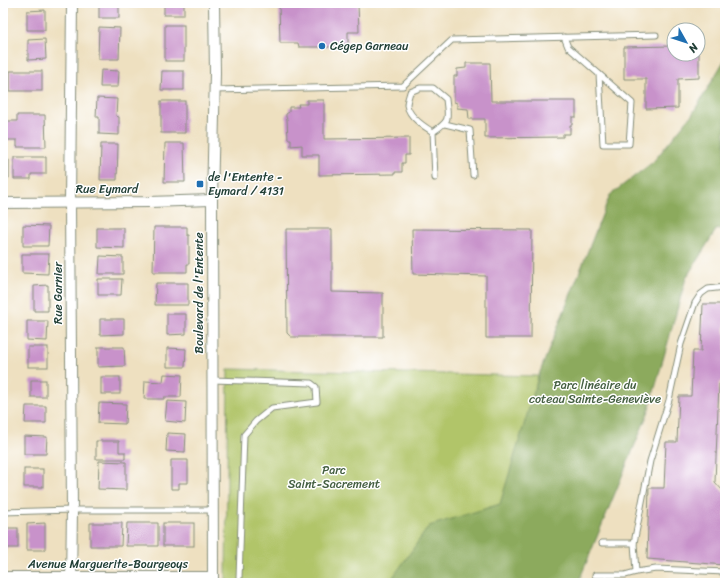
<svg xmlns="http://www.w3.org/2000/svg" width="728" height="586" font-family="Sriracha,sans-serif">
	<rect width="100%" height="100%" fill="#fff"/>
	<filter id="ink" filterUnits="userSpaceOnUse"><feTurbulence type="fractalNoise" baseFrequency=".025" numOctaves="2"/><feDisplacementMap in="SourceGraphic" scale="8" xChannelSelector="R" yChannelSelector="G"/><feConvolveMatrix kernelMatrix="1 2 1 2 8 2 1 2 1" color-interpolation-filters="sRGB"/></filter>
	<filter id="wash" filterUnits="userSpaceOnUse"><feTurbulence type="fractalNoise" baseFrequency=".012" numOctaves="4" result="noise"/><feDisplacementMap in="SourceGraphic" scale="16" xChannelSelector="R" yChannelSelector="G"/><feGaussianBlur stdDeviation="0.9" result="paint"/><feColorMatrix in="noise" values="0 0 0 0 0 0 0 0 0 0 0 0 0 0 0 0 0 1.4 0 .05"/><feComposite in="paint" operator="in"/></filter>
	<g filter="url(#wash)">
		<rect width="100%" height="100%" fill="#eee0c0"/>
		<!-- green -->
		<path fill="#b1c569" stroke="#68814e" d="M228 369 538 376 507 504 411 583H226Z"/>
		<!-- forest -->
		<path fill="#8caa5d" stroke="#567448" d="M725 59V228L716 230 686 278 648 413 578 583H389L429 526 500 504 540 372 610 195 653 162 693 113Z"/>
		<g id="blocks">
			<!-- building -->
			<g fill="#c892ca">
				<rect x="99" y="3" width="20" height="15"/>
				<rect x="164" y="3" width="20" height="12"/>
				<path d="M279 3H358L359 32H348V44L335 45V47H299L298 43H280Z"/>
				<path d="M45 10V30H27V11Z"/>
				<rect x="165" y="25" width="19" height="36"/>
				<path d="M99 27 120 28 119 59H98Z"/>
				<path d="M45 39 46 59 28 60V40Z"/>
				<path d="M674 46V54H699V78L678 79V108L646 109V79H624V47Z"/>
				<path d="M466 63H490L491 101H576V117H572V125H570V134H563V137L485 138V119H469L468 109 457 108V103L454 102V76H457V69L466 68Z"/>
				<path d="M101 70 119 71 118 87H100Z"/>
				<rect x="10" y="71" width="32" height="20"/>
				<path d="M162 71H184V90H161Z"/>
				<path d="M97 98 117 99 116 116 119 117V135L99 134V117H96Z"/>
				<path d="M307 100H324V139L409 138V155H405V163H402V172H395V174L319 175V155H302V145L291 146V139H288L287 119 286 117V114L289 112V107H299L298 104H307Z"/>
				<rect x="161" y="101" width="24" height="32"/>
				<path d="M17 115H45L46 147H17V140H5L4 121H17Z"/>
				<path d="M165 143H184L185 182H164Z"/>
				<path d="M101 144H118L117 180H100Z"/>
				<path d="M14 157H46V174H31V179H14Z"/>
				<path d="M3 160H9V178L3 179Z"/>
				<path d="M23 225 49 226 48 246H23Z"/>
				<path d="M154 227H187V235H189V264H187V272H153Z"/>
				<path d="M97 228H124V248L97 247Z"/>
				<path d="M286 229H332V292L383 293V337H291L287 333Z"/>
				<path d="M412 229 532 230 531 338H486V276L413 274Z"/>
				<path d="M22 254H49L48 274 22 273Z"/>
				<path d="M100 256 123 257V274H99Z"/>
				<path d="M98 279H122L121 295H98Z"/>
				<path d="M156 283H188V305H155Z"/>
				<path d="M48 285V311H34V286Z"/>
				<path d="M703 304H725V378L719 384 715 482 723 491H725V565L647 559 649 488H664L666 442H677L679 396H691L693 351H701Z"/>
				<path d="M167 314H186V334L167 335Z"/>
				<path d="M100 319H124V334L100 335Z"/>
				<path d="M27 321H48L47 341 27 340Z"/>
				<rect x="28" y="347" width="20" height="20"/>
				<path d="M98 347H124L125 366 98 367Z"/>
				<path d="M167 348 186 349 185 367H167Z"/>
				<path d="M164 374 182 375 181 397H164V399H144L145 381 163 382Z"/>
				<rect x="101" y="377" width="19" height="17"/>
				<rect x="31" y="380" width="15" height="17"/>
				<path d="M167 401 186 402 185 423 165 421Z"/>
				<path d="M99 403 126 404 125 424 98 423Z"/>
				<path d="M26 406H46V423H25Z"/>
				<path d="M167 433 186 434 185 452 166 451Z"/>
				<path d="M24 436 47 437 46 454H24Z"/>
				<path d="M96 441H119V452H125V459H96Z"/>
				<path d="M171 460H188V483H179V489H171Z"/>
				<path d="M99 461 126 462V490L98 489Z"/>
				<rect x="24" y="469" width="19" height="18"/>
				<path d="M45 523V550H27V524Z"/>
				<path d="M90 523H122L121 546H90Z"/>
				<path d="M127 523H158V546H126Z"/>
				<rect x="163" y="523" width="31" height="23"/>
				<rect x="3" y="528" width="15" height="20"/>
			</g>
		</g>
	</g>
	<g filter="url(#ink)">
		<use href="#blocks" fill-opacity="0" stroke="#868e7a" stroke-width="1"/>
		<g fill="none" stroke-linecap="round" stroke-linejoin="round">
			<!-- service casing -->
			<g stroke="#868e7a" stroke-width="7">
				<g id="service">
					<path d="M564 37 568 47 599 74"/>
					<path d="M599 74 632 103 629 144H603Z"/>
					<path d="M420 88H433L446 99C448 119 451 120 433 132 423 126 409 117 407 105 407 101 409 96 410 92Z"/>
					<path d="M215 90 403 86 452 40 656 35"/>
					<path d="M445 124 470 130 473 175"/>
					<path d="M433 132 435 178"/>
					<path d="M725 287 708 289 701 294 695 303 681 344 669 400 650 461 634 543 636 572 656 569 725 572"/>
					<path d="M212 380 311 383 316 387 317 402 272 408 256 421 244 435 239 578"/>
					<path d="M3 512 72 510H213"/>
					<path d="M602 543H634"/>
					<path d="M595 575H625L636 572"/>
				</g>
			</g>
			<!-- minor casing -->
			<g stroke="#868e7a" stroke-width="12">
				<g id="minor">
					<path d="M3 203 149 202 212 200"/>
					<path d="M3 577H213"/>
					<path d="M71 583 72 510 70 202 72 3"/>
					<path d="M213 583 212 200 215 73 214 3"/>
				</g>
			</g>
			<!-- service -->
			<use href="#service" stroke="#fff" stroke-width="5"/>
			<!-- minor -->
			<use href="#minor" stroke="#fff" stroke-width="10"/>
		</g>
	</g>
	<!-- markers -->
	<g fill="#1f6fb2" stroke="#fff" stroke-width="1.5">
		<circle cx="322" cy="46" r="4"/>
		<rect x="196" y="180" width="8" height="8" rx="2"/>
	</g>
	<g text-anchor="middle" dominant-baseline="central" stroke-width="3" stroke-linejoin="round" paint-order="stroke">
		<!-- poi labels -->
		<g font-size="12" fill="#1f3d34" stroke="#fff" text-anchor="start">
			<text x="330" y="46">Cégep Garneau</text>
			<text x="208" y="177">de l'Entente -<tspan x="208" dy="14">Eymard / 4131</tspan></text>
		</g>
		<!-- street labels -->
		<g font-size="12" fill="#1f3d34" stroke="#fff">
			<text x="107" y="189">Rue Eymard</text>
			<text transform="translate(58 293) rotate(-90)">Rue Garnier</text>
			<text transform="translate(199 293) rotate(-90)">Boulevard de l'Entente</text>
			<text x="108" y="564">Avenue Marguerite-Bourgeoys</text>
		</g>
		<!-- park labels -->
		<g font-size="12" fill="#445f41" stroke="#fff">
			<text x="595" y="385">Parc linéaire du<tspan x="595" dy="14">coteau Sainte-Geneviève</tspan></text>
			<text x="334" y="470">Parc<tspan x="334" dy="14">Saint-Sacrement</tspan></text>
		</g>
	</g>
	<!-- margin -->
	<rect width="728" height="586" fill="none" stroke="#fff" stroke-width="16"/>
	<!-- north arrow -->
	<g transform="translate(686 42) rotate(129)"><circle r="19" fill="#ffffff" stroke="#a5b1ae"/>
	<path d="M0-3L7 15L0 10L-7 15Z" fill="#1f6fb2"/>
	<text y="-6" font-size="11" font-weight="bold" text-anchor="middle" fill="#1f3d34">N</text>
	</g>
</svg>
